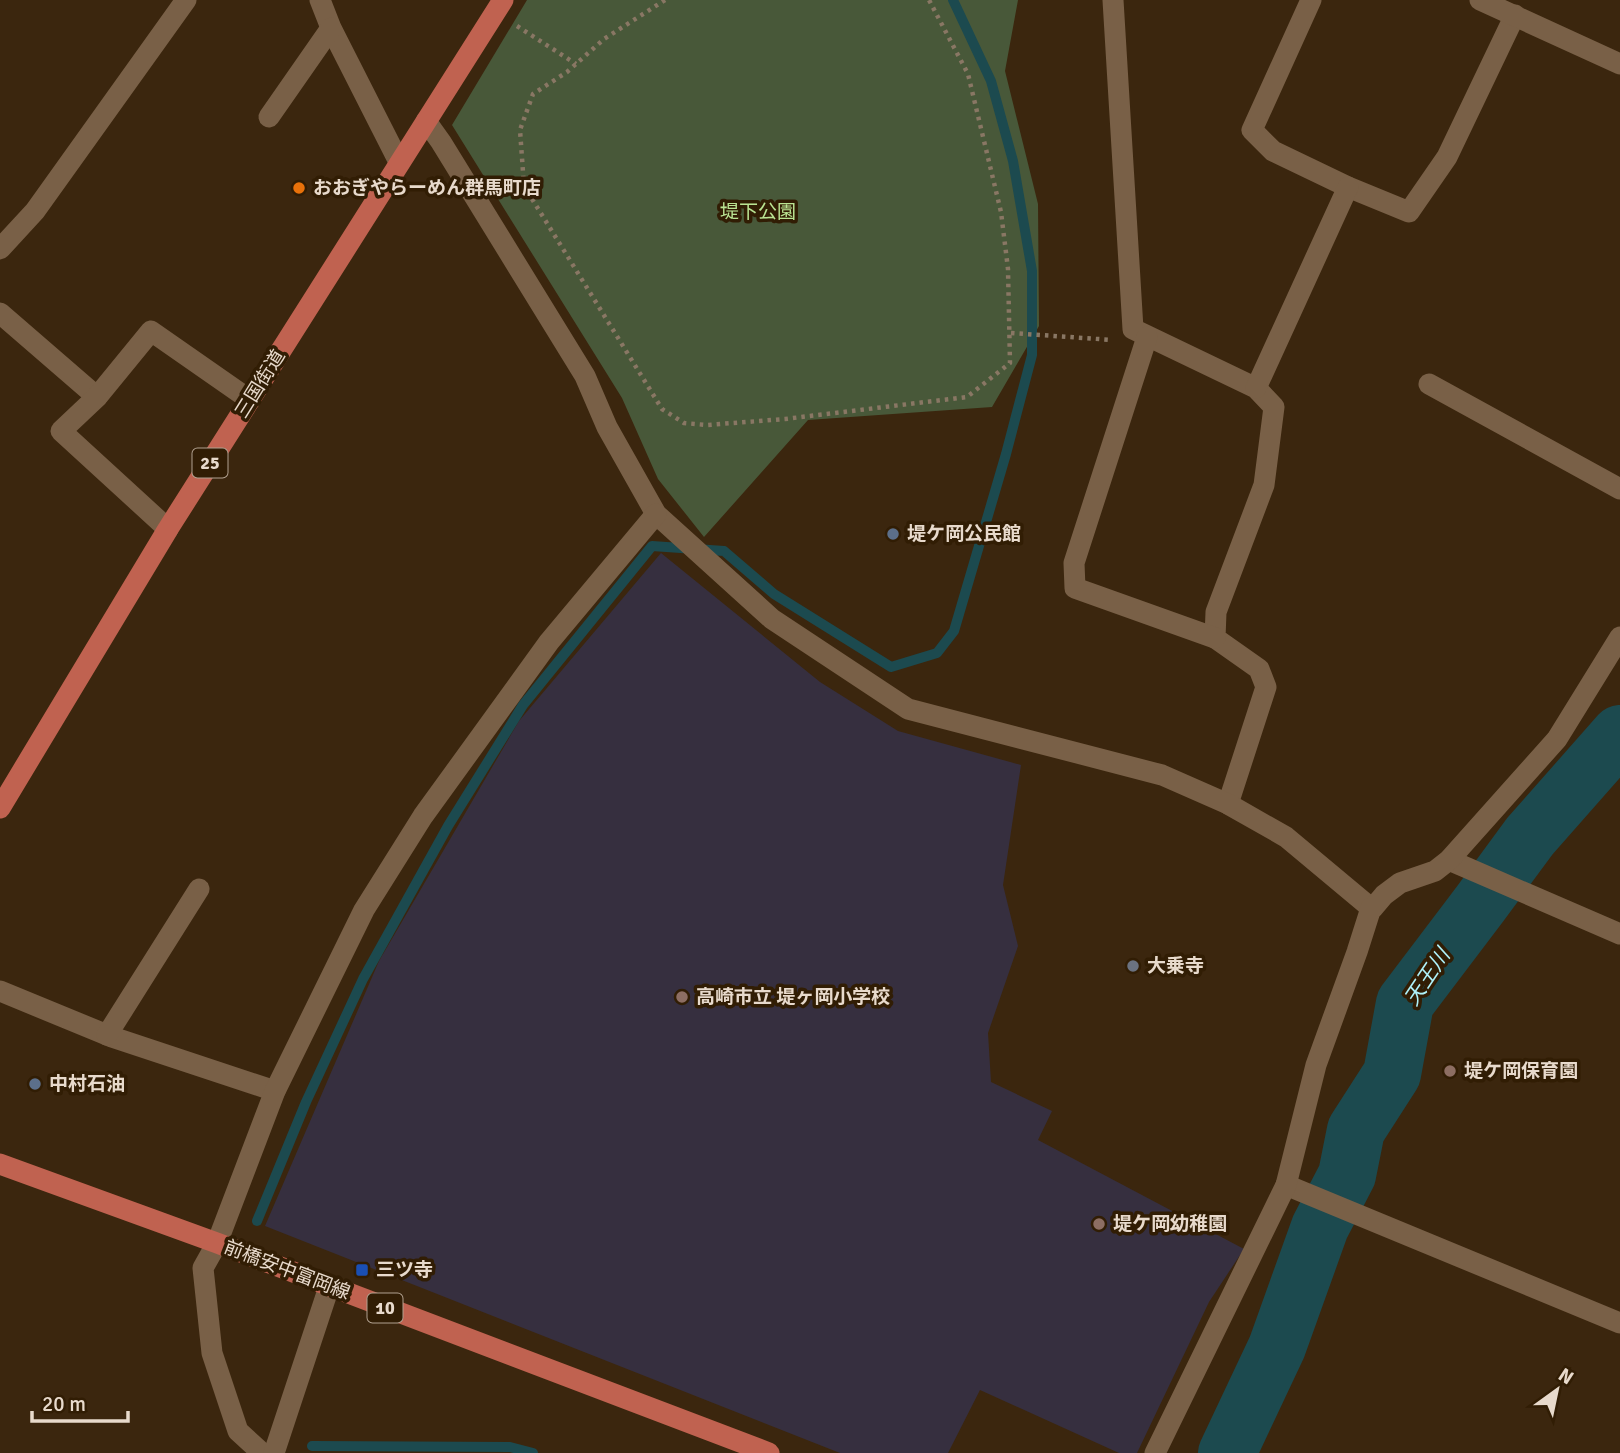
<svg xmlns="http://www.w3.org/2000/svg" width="1620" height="1453" font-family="Signika,'Noto Sans JP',sans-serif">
	<rect width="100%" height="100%" fill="#3b260e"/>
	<!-- education -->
	<path fill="#362f3f" d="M661 553 820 682 898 731 1021 765 1003 885 1018 946 988 1033 991 1082 1052 1111 1038 1140 1244 1249 1209 1302 1137 1453H1119L980 1390 948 1453H840L265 1226 379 961 519 721Z"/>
	<!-- green -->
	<path fill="#485839" d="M527 0H1018L1005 71 1038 204 1039 326 992 407 808 420 704 537 658 479 622 398 452 125Z"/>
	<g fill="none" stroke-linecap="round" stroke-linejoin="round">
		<!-- stream -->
		<g stroke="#1c4a4f" stroke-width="10">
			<path d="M257 1221 306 1102 363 979 448 826 523 705 652 546 724 551 774 594 891 667 937 653 954 631 1006 454 1032 355V271L1013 161 991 81 953 0"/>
			<path d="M312 1446 510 1447 533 1453"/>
		</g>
		<!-- river -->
		<path stroke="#1c4a4f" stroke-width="58" d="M1227 1453 1277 1347 1320 1227 1347 1175 1356 1130 1392 1074 1405 1003 1480 904 1530 836 1620 734"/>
		<!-- path -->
		<g stroke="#897764" stroke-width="4.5" stroke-dasharray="3.5 5" stroke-linecap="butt">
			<path d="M665 0 604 39 567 72 533 94 520 130 524 186 662 409 684 423 707 425 785 419 967 397 1010 363 1008 269 1001 212 968 74 929 0"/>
			<path d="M517 26 576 64"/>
			<path d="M1011 333 1112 340"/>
		</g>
		<!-- street -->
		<g stroke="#796047" stroke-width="21">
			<path d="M320 0 331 28 399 162"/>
			<path d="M1113 0 1133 329 1256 388 1274 407 1264 485 1216 612 1215 638 1259 669 1266 687 1228 804"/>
			<path d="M1311 0 1252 130 1273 151 1348 187 1409 212 1447 157 1515 15"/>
			<path d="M1480 0 1620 64"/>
			<path d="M269 117 331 28"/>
			<path d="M426 121 441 142 585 376 607 427 656 514 772 619 908 709 1162 775 1228 804 1286 837 1371 908"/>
			<path d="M0 249 35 211 186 0"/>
			<path d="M0 313 97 397"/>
			<path d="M1147 337 1074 563 1075 588 1215 638"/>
			<path d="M1429 384 1620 489"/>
			<path d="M1256 388 1348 187"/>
			<path d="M168 529 61 431 97 397 151 331 250 400"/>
			<path d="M1449 860 1620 934"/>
			<path d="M0 991 112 1037 275 1091"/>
			<path d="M107 1035 199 889"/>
			<path d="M1286 1185 1620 1323"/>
			<path d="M262 1453 238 1431 212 1353 203 1268 217 1243 275 1091 364 910 423 816 549 642 656 514"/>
			<path d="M274 1453 329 1287"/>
			<path d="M1155 1453 1286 1185 1316 1065 1357 952 1371 908H1373L1384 895 1400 883 1435 871 1449 860 1557 739 1620 637"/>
		</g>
		<!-- primary -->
		<g stroke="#c06250" stroke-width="21">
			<path d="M0 808 168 529 503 0"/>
			<path d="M0 1164 217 1243 769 1453"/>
		</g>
	</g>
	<!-- markers -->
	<circle fill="#e8710a" stroke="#311d04" stroke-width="2.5" cx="299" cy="188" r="7"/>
	<g fill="#5c6f8a" stroke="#311d04" stroke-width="2.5">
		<circle cx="893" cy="534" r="7"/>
		<circle cx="35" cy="1084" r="7"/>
	</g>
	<circle fill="#6b7280" stroke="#311d04" stroke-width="2.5" cx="1133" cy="966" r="7"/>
	<g fill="#8d6e63" stroke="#311d04" stroke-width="2.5">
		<circle cx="682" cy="997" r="7"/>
		<circle cx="1450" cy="1071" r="7"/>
		<circle cx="1099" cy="1224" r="7"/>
	</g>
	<rect fill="#1a4fb4" stroke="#311d04" stroke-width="2.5" x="355" y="1263" width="14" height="14" rx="3.5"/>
	<g text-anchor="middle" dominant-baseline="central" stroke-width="7" stroke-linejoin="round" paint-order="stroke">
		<!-- shield labels -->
		<g fill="#311d04" stroke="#b1a190" stroke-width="2">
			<rect x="192.5" y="448.5" width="35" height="29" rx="5"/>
			<rect x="367.5" y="1293.5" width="35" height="29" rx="5"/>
		</g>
		<g font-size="18" font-weight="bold" fill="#e8dacc">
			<text x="210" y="463">25</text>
			<text x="385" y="1308">10</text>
		</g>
		<!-- poi labels -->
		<g font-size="19" font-weight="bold" fill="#e8dacc" stroke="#311d04" text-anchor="start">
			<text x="313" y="188">おおぎやらーめん群馬町店</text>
			<text x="907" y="534">堤ケ岡公民館</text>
			<text x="1147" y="966">大乗寺</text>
			<text x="696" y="997">高崎市立 堤ヶ岡小学校</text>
			<text x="1464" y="1071">堤ケ岡保育園</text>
			<text x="49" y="1084">中村石油</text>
			<text x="1113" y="1224">堤ケ岡幼稚園</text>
			<text x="376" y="1270">三ツ寺</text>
		</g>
		<!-- park labels -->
		<g font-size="19" fill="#bae493" stroke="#311d04">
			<text x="758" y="212">堤下公園</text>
		</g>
		<!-- street labels -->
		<g font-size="19" fill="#e8dacc" stroke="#311d04">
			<text transform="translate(260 384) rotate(-58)">三国街道</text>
			<text transform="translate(287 1270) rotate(21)">前橋安中富岡線</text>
		</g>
		<!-- water labels -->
		<g font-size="21" font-style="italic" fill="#aef2fa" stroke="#311d04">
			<text transform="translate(1427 977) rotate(-56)">天王川</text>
		</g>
	</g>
	<!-- north arrow -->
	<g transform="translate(1557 1390) rotate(33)" stroke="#311d04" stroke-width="5" paint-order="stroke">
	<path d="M0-5L12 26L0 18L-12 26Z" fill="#e8dacc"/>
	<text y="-10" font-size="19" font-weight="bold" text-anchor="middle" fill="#e8dacc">N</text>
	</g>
	<!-- scale -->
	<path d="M32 1411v10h96v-10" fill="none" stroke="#e8dacc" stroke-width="3.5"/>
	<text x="42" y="1411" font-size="21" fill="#e8dacc" stroke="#311d04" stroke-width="5" paint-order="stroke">20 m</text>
</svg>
